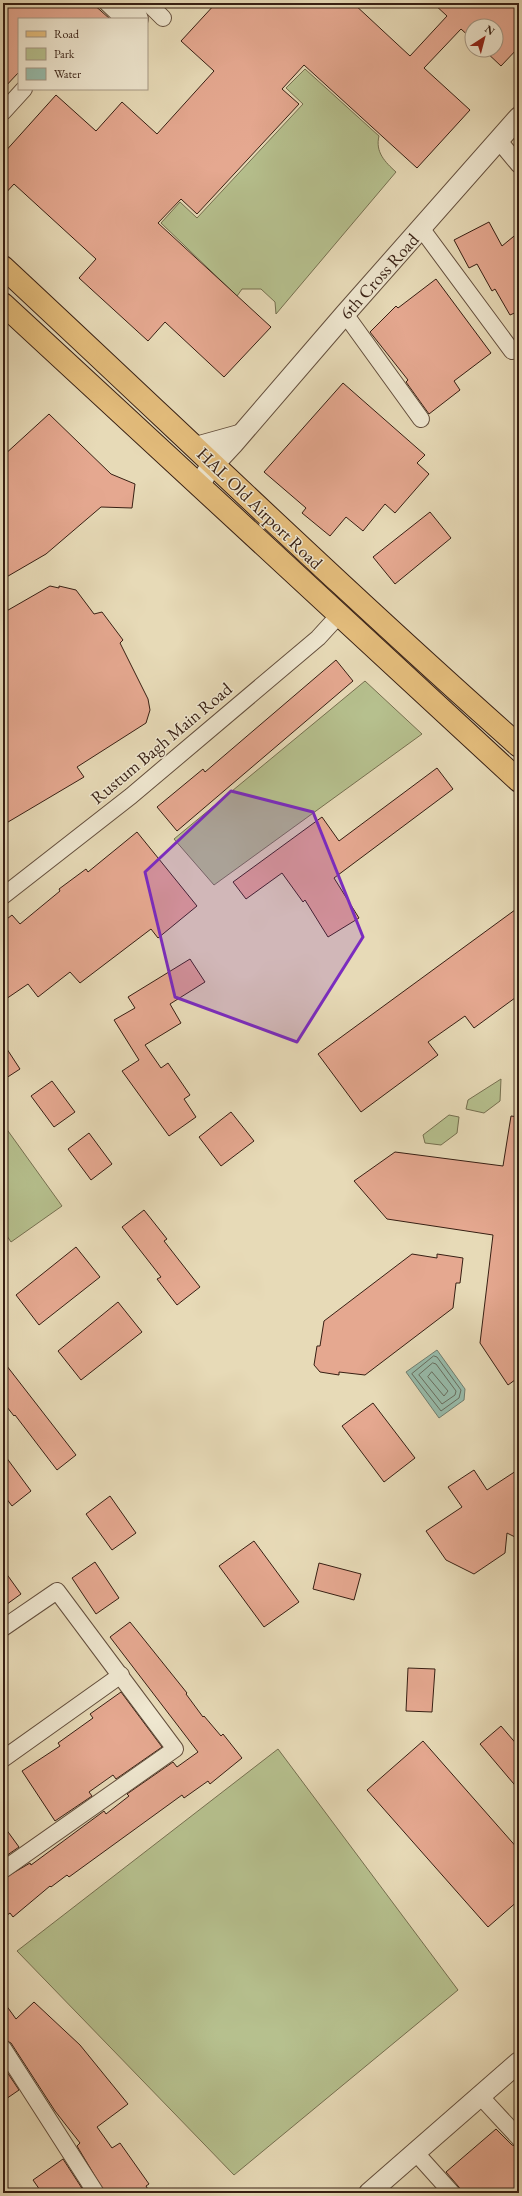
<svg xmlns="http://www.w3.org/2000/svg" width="522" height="2196" font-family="'EB Garamond',serif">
	<rect width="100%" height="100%" fill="#e7dab7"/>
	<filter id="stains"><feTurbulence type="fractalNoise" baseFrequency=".005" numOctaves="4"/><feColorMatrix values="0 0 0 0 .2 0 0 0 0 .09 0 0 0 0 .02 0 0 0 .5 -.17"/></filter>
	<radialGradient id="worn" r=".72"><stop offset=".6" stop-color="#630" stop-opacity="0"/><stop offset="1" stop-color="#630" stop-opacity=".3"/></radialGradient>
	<!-- green -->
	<g fill="#b6c08e" stroke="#767050">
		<path d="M305 69 379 136C375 152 385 162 396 172L276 314 275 302 261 289H242L237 296 161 223 180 202 197 218 303 104 286 88Z"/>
		<path d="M365 681 422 734 214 885 174 839Z"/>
		<path d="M501 1079 500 1101 484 1113 466 1109 468 1100Z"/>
		<path d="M449 1115 459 1117 457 1133 441 1145 425 1143 423 1135Z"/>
		<path d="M3 1124 62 1206 11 1242 3 1230Z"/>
		<path d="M278 1749 458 1990 234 2175 17 1951Z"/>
	</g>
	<!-- water -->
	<path fill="#97bbaa" stroke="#717d6e" d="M437 1350 465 1389 464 1400 439 1418 406 1372Z"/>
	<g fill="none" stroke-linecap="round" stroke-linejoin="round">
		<!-- shore -->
		<g stroke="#676d5e" stroke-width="1">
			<path d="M434 1356 437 1357 461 1390 459 1398 441 1411 412 1374Z"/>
			<path d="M433 1363 436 1364 456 1391 455 1395 442 1404 419 1375Z"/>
			<path d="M432 1372 448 1391 444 1396 428 1377Z"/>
		</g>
	</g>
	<!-- building -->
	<g fill="#e5a890" stroke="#371f13">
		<path d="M3 3H92L110 19H19V72L3 89Z"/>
		<path d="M216 3H353L410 56 447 16 433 3H519V47L501 66 484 50H496V26H472V39L461 29 424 68 470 110 417 168 304 65 282 89 299 104 197 214 181 199 158 223 271 327 224 377 165 322 148 341 79 278 96 259 14 184 3 196V154L56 95 96 131 122 102 157 134 214 71 181 41Z"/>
		<path d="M489 222 502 246 519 232V311L510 315 495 289 492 291 477 264 469 268 454 240Z"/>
		<path d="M436 279 491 353 454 381 460 390 429 414 406 382 408 380 370 332 396 306 398 308Z"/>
		<path d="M343 383 425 455 417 463 429 474 395 513 385 504 363 531 346 517 330 536 302 513 306 508 264 472Z"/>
		<path d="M49 414 111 474 135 484 132 508 101 507 46 554 3 579V456Z"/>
		<path d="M430 512 451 538 395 584 373 557Z"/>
		<path d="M50 586 59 588V586L76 590 94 614 102 612 123 640 120 643 148 699 150 710 146 723 77 767 84 777 3 825V613Z"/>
		<path d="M336 660 353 681 177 831 157 807 203 769 205 772Z"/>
		<path d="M437 768 453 789 334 878 359 918 328 937 305 900 303 902 282 873 246 899 233 882 322 817 339 841Z"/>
		<path d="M137 832 197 906 158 938 151 929 80 983 70 972 38 997 28 984 3 1001V922L12 915 20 924 60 891 59 889 86 869 88 872Z"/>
		<path d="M519 907V995L474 1028 465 1016 428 1042 438 1055 361 1112 318 1054Z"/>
		<path d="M190 959 205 982 170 1004 181 1023 145 1045 161 1068 168 1063 190 1095 184 1099 196 1117 169 1136 122 1071 139 1060 114 1020 135 1008 128 997Z"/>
		<path d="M3 1043 20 1069 3 1080Z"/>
		<path d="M52 1081 75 1112 54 1127 31 1096Z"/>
		<path d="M231 1112 254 1141 221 1166 199 1137Z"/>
		<path d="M511 1116 519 1117V1377L508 1385 480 1343 493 1235 387 1219 354 1181 395 1152 503 1166Z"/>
		<path d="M89 1133 112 1164 91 1180 68 1149Z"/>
		<path d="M144 1210 167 1239 164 1241 200 1287 177 1305 157 1279 161 1277 122 1227Z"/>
		<path d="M76 1247 100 1277 39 1325 16 1295Z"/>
		<path d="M412 1254 437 1258V1254L463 1258 460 1283H456L453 1308 365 1375 339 1372V1375L320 1372 314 1365 317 1346H320L324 1321Z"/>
		<path d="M118 1302 142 1332 81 1380 58 1351Z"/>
		<path d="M3 1361 76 1455 57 1470 15 1415 14 1416 3 1402Z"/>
		<path d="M373 1403 415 1458 384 1482 342 1426Z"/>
		<path d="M3 1453 31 1491 12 1506 3 1494Z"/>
		<path d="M519 1469V1539L507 1533 505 1553 474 1574 446 1560 426 1531 462 1507 448 1487 474 1470 487 1490Z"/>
		<path d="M110 1496 136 1533 112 1550 86 1514Z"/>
		<path d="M254 1541 299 1602 264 1627 219 1566Z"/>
		<path d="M95 1562 119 1598 96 1614 72 1578Z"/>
		<path d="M319 1563 361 1574 354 1600 313 1589Z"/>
		<path d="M3 1569 21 1594 3 1607Z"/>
		<path d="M130 1622 187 1693 186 1694 203 1717 204 1716 221 1736 223 1734 242 1758 210 1784 208 1781 184 1798 182 1795 69 1877 67 1875 51 1887 50 1886 13 1917 10 1913 3 1918V1879L30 1863 31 1865 104 1811 106 1814 129 1796 127 1794 173 1762 177 1767 198 1752 110 1637Z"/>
		<path d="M408 1668 435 1669 432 1712 406 1711Z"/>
		<path d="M121 1692 162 1747 116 1779 113 1775 89 1792 92 1796 55 1821 22 1771 60 1746 58 1743 93 1718 90 1714Z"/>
		<path d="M501 1726 519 1747V1790L480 1744Z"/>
		<path d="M423 1741 519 1850V1900L488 1927 367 1790Z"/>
		<path d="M3 1825 19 1847 3 1858Z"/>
		<path d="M3 2001 16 2019 34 2002 80 2045 128 2104 97 2127 112 2148 120 2143 149 2184 146 2186 150 2193H105L77 2146 80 2143 55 2111 11 2043 3 2039Z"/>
		<path d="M3 2066 19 2090 3 2101Z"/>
		<path d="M496 2129 512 2145 519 2147V2193H464L446 2172Z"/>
		<path d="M63 2159 85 2193H42L33 2180Z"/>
	</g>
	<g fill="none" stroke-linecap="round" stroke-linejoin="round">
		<!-- minor casing -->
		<g stroke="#634e3c" stroke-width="18">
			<g id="minor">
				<path d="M107 3 124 19"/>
				<path d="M128 3 137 11 140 19"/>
				<path d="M148 3 163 18"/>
				<path d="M3 112 24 89"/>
				<path d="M499 141 519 165"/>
				<path d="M421 228 512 351"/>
				<path d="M345 314 421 419"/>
				<path d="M3 896 131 796 318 638 340 614"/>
				<path d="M3 1628 57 1591 175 1749 3 1870"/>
				<path d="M3 1759 121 1675"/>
				<path d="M3 2048 96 2193"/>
				<path d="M481 2097 519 2138"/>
				<path d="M416 2153 452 2193"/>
			</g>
		</g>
		<!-- tertiary casing -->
		<g stroke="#634e3c" stroke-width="22">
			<g id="tertiary">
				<path d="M196 447 239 435"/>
				<path d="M200 485 207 472 233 444 345 314 519 117"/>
				<path d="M369 2193 519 2062"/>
			</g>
		</g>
		<!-- primary casing -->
		<g stroke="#371f13" stroke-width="24">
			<g id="primary">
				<path d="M3 267C175 427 343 590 519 746"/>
				<path d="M3 304 519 781"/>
			</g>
		</g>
		<!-- minor -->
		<use href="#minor" stroke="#efe7d0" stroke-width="16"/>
		<!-- tertiary -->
		<use href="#tertiary" stroke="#efe7d0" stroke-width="20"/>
		<!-- primary -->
		<use href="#primary" stroke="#e4bd7c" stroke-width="22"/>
	</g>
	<!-- marked area -->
	<path fill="#7b2cbf" fill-opacity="0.2" stroke="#7b2cbf" stroke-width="3" stroke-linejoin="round" d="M231 791 313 812 363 937 297 1042 175 997 145 872Z"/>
	<g text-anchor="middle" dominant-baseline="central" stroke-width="3" stroke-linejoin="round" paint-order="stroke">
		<!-- street labels -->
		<g font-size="18" fill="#371f13" stroke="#efe7d0">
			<text transform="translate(379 276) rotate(-48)">6th Cross Road</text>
			<text transform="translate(260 508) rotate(44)">HAL Old Airport Road</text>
			<text transform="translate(161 743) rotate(-40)">Rustum Bagh Main Road</text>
		</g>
	</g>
	<!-- margin -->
	<rect width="522" height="2196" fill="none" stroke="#e7dab7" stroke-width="16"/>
	<rect x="4" y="4" width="514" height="2188" fill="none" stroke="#371f13" stroke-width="2"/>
	<rect x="8" y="8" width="506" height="2180" fill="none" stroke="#371f13"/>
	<!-- legend -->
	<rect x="18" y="18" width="130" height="72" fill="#efe7d0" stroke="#a59784"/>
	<rect x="26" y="31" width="20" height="6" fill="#e4bd7c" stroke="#a59784"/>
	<text x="54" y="38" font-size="12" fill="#371f13">Road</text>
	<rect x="26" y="48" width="20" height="12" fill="#b6c08e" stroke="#a59784"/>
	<text x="54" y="58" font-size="12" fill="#371f13">Park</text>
	<rect x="26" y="68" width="20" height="12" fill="#97bbaa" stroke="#a59784"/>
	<text x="54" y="78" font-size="12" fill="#371f13">Water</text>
	<!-- north arrow -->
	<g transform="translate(484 38) rotate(36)"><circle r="19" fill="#efe7d0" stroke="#a59784"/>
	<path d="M0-3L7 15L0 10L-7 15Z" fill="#8f2418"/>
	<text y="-6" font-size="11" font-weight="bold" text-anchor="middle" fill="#371f13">N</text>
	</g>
	<rect width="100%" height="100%" filter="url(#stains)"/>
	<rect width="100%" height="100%" fill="url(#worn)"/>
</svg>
